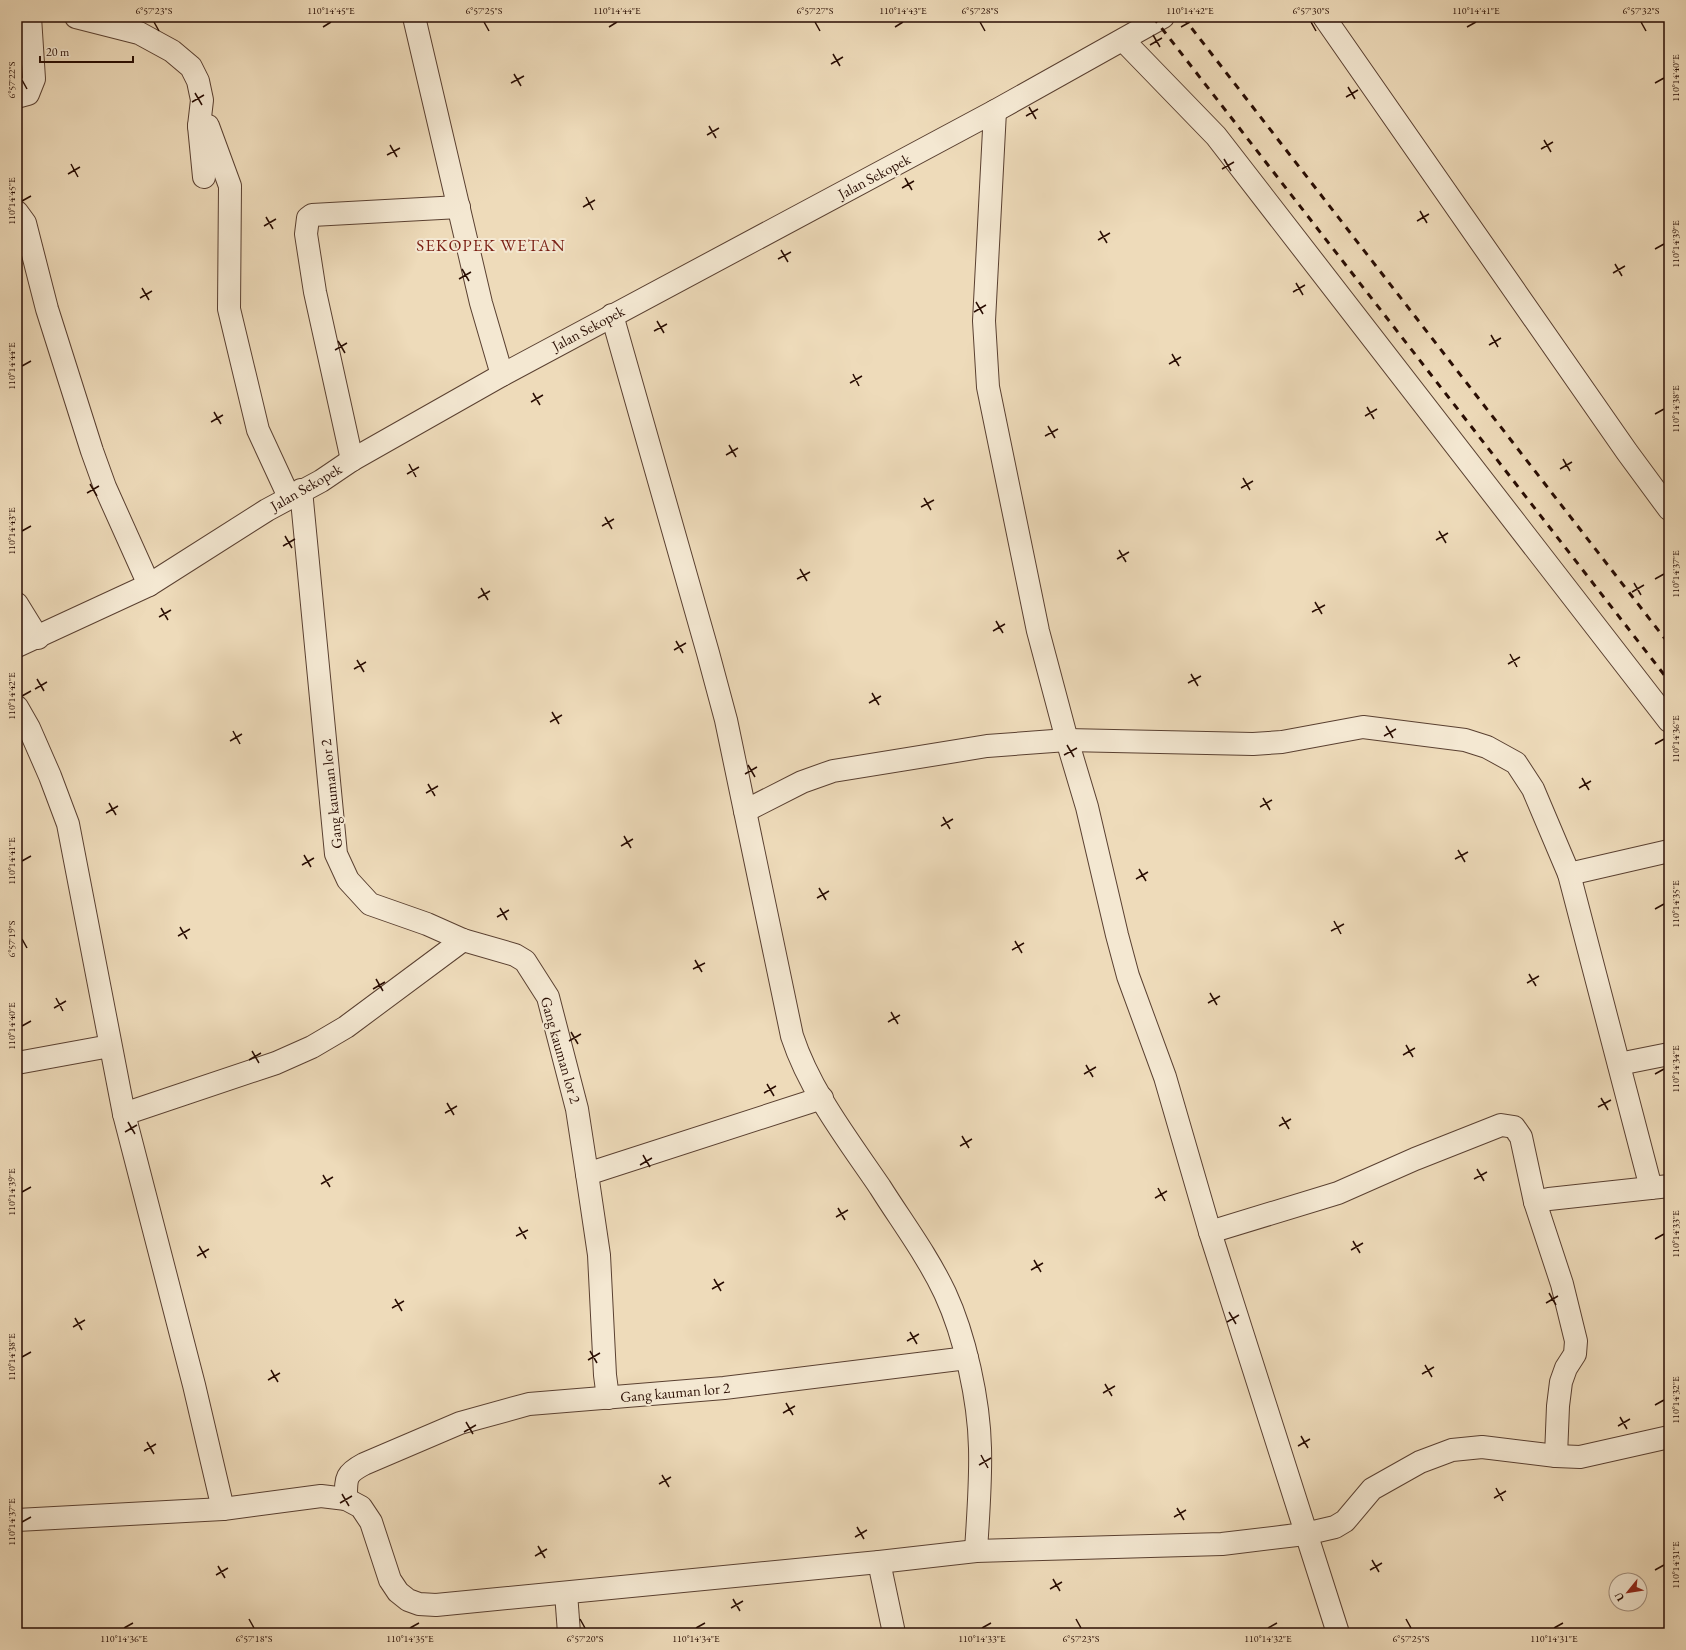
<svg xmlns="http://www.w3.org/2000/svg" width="1686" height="1650" font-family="'EB Garamond',serif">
	<rect width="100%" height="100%" fill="#eedbba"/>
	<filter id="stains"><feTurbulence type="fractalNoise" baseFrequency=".005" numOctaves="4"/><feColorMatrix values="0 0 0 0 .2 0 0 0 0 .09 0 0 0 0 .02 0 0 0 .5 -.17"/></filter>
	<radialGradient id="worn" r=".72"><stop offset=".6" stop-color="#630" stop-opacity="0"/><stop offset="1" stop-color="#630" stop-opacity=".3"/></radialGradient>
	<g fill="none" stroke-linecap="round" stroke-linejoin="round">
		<!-- minor casing -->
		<g stroke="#5a4031" stroke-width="24">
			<g id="minor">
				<path d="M76 17 139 33 172 51 191 67 198 81 202 100 199 126 204 177"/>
				<path d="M414 17 481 303 502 375"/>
				<path d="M1324 17 1627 452 1669 509"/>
				<path d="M1123 40 1216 136 1669 721"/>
				<path d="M17 97 28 94 34 79 30 17"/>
				<path d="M995 111 984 321 988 387 1038 631 1067 740 1087 807 1117 935 1128 976 1165 1077 1210 1232 1338 1633"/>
				<path d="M199 126H208L230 186 229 309 258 430 289 497"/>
				<path d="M17 212 25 223 47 309 92 451 105 487 149 585"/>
				<path d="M612 315 708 653 726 720 792 1036C810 1091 848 1140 880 1187 902 1222 927 1255 945 1293 965 1336 979 1400 980 1448 981 1482 978 1517 976 1551"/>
				<path d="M352 460 315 292 306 234 308 218 312 215 459 207"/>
				<path d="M301 490 336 854 348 880 370 904 427 924 463 940 515 955 525 961 548 997 577 1109 587 1174 599 1255 605 1375 608 1398"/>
				<path d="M17 604 38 638"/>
				<path d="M17 707 29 728 50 776 68 824 124 1114 194 1385 223 1509"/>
				<path d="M745 811 802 782 833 771 987 746 1067 740 1253 744 1282 742 1363 727 1465 740 1487 747 1516 763 1533 789 1569 874 1651 1188"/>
				<path d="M1569 874 1669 851"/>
				<path d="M17 1063 110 1046"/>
				<path d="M1619 1064 1669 1054"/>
				<path d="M124 1114 276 1063 312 1047 346 1027 463 940"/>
				<path d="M587 1174 822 1098"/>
				<path d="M1535 1202 1562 1284 1576 1341 1575 1354 1566 1368 1561 1382 1558 1406 1556 1456"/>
				<path d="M1210 1232 1338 1193 1415 1159 1501 1125 1514 1127 1521 1137 1535 1202 1549 1199 1669 1186"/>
				<path d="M346 1499C346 1478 345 1474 364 1464L460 1423 529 1404 724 1388 967 1358"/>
				<path d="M17 1520 223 1509 321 1496 346 1499 361 1507 371 1522 390 1580 398 1592 408 1600 419 1604 436 1605 879 1562 976 1551 1222 1544 1305 1534 1335 1527 1345 1521 1372 1489 1420 1462 1452 1450 1482 1447 1556 1456 1580 1457 1669 1437"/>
				<path d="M879 1562 894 1633"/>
				<path d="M566 1593 569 1633"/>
			</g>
		</g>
		<!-- tertiary casing -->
		<g stroke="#5a4031" stroke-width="24">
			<path id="tertiary" d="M17 646 149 585 267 510 321 481 352 460 502 375 995 111 1163 17"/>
		</g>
		<!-- minor -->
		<use href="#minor" stroke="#f4e8d2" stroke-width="22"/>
		<!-- tertiary -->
		<use href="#tertiary" stroke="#f4e8d2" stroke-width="22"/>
		<!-- rail -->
		<g stroke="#290d03" stroke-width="3" stroke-dasharray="7 7" stroke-linecap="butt">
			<path d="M1153 17 1669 681"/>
			<path d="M1183 17 1669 644"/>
		</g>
	</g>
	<!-- ticks -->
	<path fill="none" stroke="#290d03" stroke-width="1.5" d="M154 22 159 31M484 22 489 31M815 22 820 31M980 22 985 31M1311 22 1316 31M1641 22 1646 31M323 27 331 22M609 27 617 22M895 27 903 22M1181 27 1190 22M1467 27 1476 22M1153 35 1160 47M1150 45 1162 38M833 54 840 66M831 64 843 57M514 74 521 86M22 80 27 89M511 83 524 76M1655 83 1664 78M1348 87 1355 99M195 93 202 105M1346 97 1358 90M192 102 204 95M1029 107 1036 119M1026 116 1038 109M709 126 716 138M707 135 719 128M1544 140 1551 152M390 145 397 157M1541 149 1553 142M387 155 400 148M1224 159 1231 171M71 164 78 177M1222 169 1234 162M68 174 80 167M905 178 912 190M902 188 914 181M586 197 593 210M22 201 31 196M583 207 595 200M1420 211 1427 223M266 217 273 229M1417 221 1429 214M264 226 276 219M1100 231 1107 243M1098 240 1110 233M1655 249 1664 244M781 250 788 262M778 259 791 252M1615 264 1622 276M462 269 469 281M1613 273 1625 266M459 279 471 272M1296 283 1303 295M142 288 149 300M1293 292 1305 285M140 298 152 291M976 302 983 314M974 312 986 305M657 321 664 333M654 331 667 324M1491 335 1498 347M338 341 345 353M1489 345 1501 338M335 350 347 343M1172 354 1179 366M1169 364 1181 357M22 366 31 361M853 374 859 386M850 383 862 376M533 393 540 405M531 402 543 395M1367 407 1374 419M214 412 221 424M1655 414 1664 409M1365 416 1377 409M211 422 223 415M1048 426 1055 438M1045 436 1058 429M729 445 736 457M726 455 738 448M1563 459 1570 471M409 464 416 477M1560 469 1572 462M407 474 419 467M1243 478 1250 490M90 484 97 496M1241 488 1253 481M87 493 99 486M924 498 931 510M921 507 934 500M605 517 612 529M602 526 614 519M22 531 31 526M1439 531 1446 543M285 536 292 548M1436 540 1448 533M283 546 295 539M1119 550 1126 562M1117 559 1129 552M800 569 807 581M797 579 810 572M1655 579 1664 574M1634 583 1641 595M481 588 488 600M1632 592 1644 585M478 598 490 591M1315 602 1322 614M161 608 168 620M1312 612 1325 605M159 617 171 610M996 621 1003 633M993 631 1005 624M676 641 683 653M674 650 686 643M1510 654 1517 667M357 660 364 672M1508 664 1520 657M354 669 366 662M1191 674 1198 686M37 679 44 691M1188 683 1201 676M35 689 47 682M872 693 879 705M22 696 31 691M869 703 881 696M552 712 559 724M550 722 562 715M1386 726 1393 738M233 731 240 744M1384 736 1396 729M230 741 242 734M1655 744 1664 739M1067 745 1074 757M1064 755 1077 748M748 765 755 777M745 774 757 767M1582 778 1589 790M428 784 435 796M1579 788 1591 781M426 793 438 786M1263 798 1270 810M109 803 116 815M1260 807 1272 800M106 813 118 806M943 817 950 829M941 826 953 819M624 836 631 848M621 846 633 839M1458 850 1465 862M304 855 311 867M1455 859 1468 852M22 861 31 856M302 865 314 858M1139 869 1146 881M1136 879 1148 872M819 888 826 900M817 898 829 891M500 908 507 920M1655 909 1664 904M497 917 509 910M1334 921 1341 934M180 927 187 939M1331 931 1344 924M178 936 190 929M22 939 27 948M1015 941 1022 953M1012 950 1024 943M695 960 702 972M693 969 705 963M1529 974 1536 986M376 979 383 991M1527 983 1539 976M373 989 385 982M1210 993 1217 1005M56 998 63 1011M1208 1003 1220 996M54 1008 66 1001M891 1012 898 1024M888 1022 900 1015M22 1026 31 1021M571 1032 578 1044M569 1041 581 1034M1406 1045 1413 1057M252 1051 259 1063M1403 1055 1415 1048M249 1060 261 1053M1086 1065 1093 1077M1084 1074 1096 1067M1655 1074 1664 1069M767 1084 774 1096M764 1093 776 1086M1601 1098 1608 1110M447 1103 454 1115M1598 1107 1611 1100M445 1113 457 1106M1282 1117 1289 1129M128 1122 135 1134M1279 1126 1291 1119M125 1132 137 1125M962 1136 969 1148M960 1146 972 1139M643 1155 650 1167M640 1165 652 1158M1477 1169 1484 1181M323 1175 330 1187M1474 1179 1487 1172M321 1184 333 1177M1158 1188 1165 1201M22 1192 31 1187M1155 1198 1167 1191M838 1208 845 1220M836 1217 848 1210M519 1227 526 1239M516 1236 528 1230M1655 1239 1664 1234M1353 1241 1360 1253M199 1246 206 1258M1351 1250 1363 1243M197 1256 209 1249M1034 1260 1041 1272M1031 1270 1043 1263M714 1279 721 1291M712 1289 724 1282M1549 1293 1556 1305M395 1299 402 1311M1546 1303 1558 1296M392 1308 404 1301M1229 1312 1236 1324M75 1318 82 1330M1227 1322 1239 1315M73 1327 85 1320M910 1332 917 1344M907 1341 919 1334M590 1351 597 1363M22 1357 31 1352M588 1360 600 1353M1425 1365 1432 1377M271 1370 278 1382M1422 1374 1434 1367M268 1380 280 1373M1105 1384 1112 1396M1103 1393 1115 1386M786 1403 793 1415M1655 1405 1664 1400M783 1413 795 1406M1620 1417 1627 1429M466 1422 473 1434M1618 1426 1630 1419M464 1432 476 1425M1301 1436 1308 1448M147 1442 154 1454M1298 1446 1310 1439M144 1451 156 1444M981 1455 988 1468M979 1465 991 1458M662 1475 669 1487M659 1484 671 1477M1496 1488 1503 1501M342 1494 349 1506M1494 1498 1506 1491M340 1503 352 1496M1177 1508 1184 1520M1174 1517 1186 1510M22 1522 31 1517M857 1527 864 1539M855 1537 867 1530M538 1546 545 1558M535 1556 547 1549M1372 1560 1379 1572M218 1566 225 1578M1370 1570 1382 1563M1655 1570 1664 1565M216 1575 228 1568M1053 1579 1060 1591M1050 1589 1062 1582M733 1599 740 1611M731 1608 743 1601M249 1619 254 1628M580 1619 585 1628M1076 1619 1081 1628M1406 1619 1411 1628M124 1628 133 1623M410 1628 419 1623M696 1628 705 1623M982 1628 991 1623M1268 1628 1277 1623M1554 1628 1563 1623"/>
	<g text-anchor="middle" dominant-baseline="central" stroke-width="4" stroke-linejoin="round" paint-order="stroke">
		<!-- street labels -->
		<g font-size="15" fill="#290d03" stroke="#f4e8d2">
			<text transform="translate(874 176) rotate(-28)">Jalan Sekopek</text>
			<text transform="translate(588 328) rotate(-28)">Jalan Sekopek</text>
			<text transform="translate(306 487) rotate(-30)">Jalan Sekopek</text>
			<text transform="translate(331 794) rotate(-96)">Gang kauman lor 2</text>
			<text transform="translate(561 1050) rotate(74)">Gang kauman lor 2</text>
			<text transform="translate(675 1392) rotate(-5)">Gang kauman lor 2</text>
		</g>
		<!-- quarter labels -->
		<g font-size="17" letter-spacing="1" fill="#7a1f14" stroke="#f4e8d2">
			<text x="491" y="245">SEKOPEK WETAN</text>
		</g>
	</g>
	<!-- margin -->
	<rect width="1686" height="1650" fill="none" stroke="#eedbba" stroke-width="44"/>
	<!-- north arrow -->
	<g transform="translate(1628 1592) rotate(240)"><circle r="19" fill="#f4e8d2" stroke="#a3907f"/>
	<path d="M0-3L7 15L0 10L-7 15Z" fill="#8f2418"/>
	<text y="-6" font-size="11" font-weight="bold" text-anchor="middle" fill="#290d03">U</text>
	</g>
	<!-- scale -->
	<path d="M40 56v6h93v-6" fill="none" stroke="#290d03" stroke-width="2"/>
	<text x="46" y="56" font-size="12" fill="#290d03" stroke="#f4e8d2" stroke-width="3" paint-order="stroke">20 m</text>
	<rect x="22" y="22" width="1642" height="1606" fill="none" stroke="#290d03" stroke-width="1.5"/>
	<g font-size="10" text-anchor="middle" fill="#290d03">
		<text x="154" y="14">6°57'23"S</text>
		<text x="331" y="14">110°14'45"E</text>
		<text x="484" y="14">6°57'25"S</text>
		<text x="617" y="14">110°14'44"E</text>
		<text x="815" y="14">6°57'27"S</text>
		<text x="903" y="14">110°14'43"E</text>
		<text x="980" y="14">6°57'28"S</text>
		<text x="1190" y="14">110°14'42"E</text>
		<text x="1311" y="14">6°57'30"S</text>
		<text x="1476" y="14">110°14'41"E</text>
		<text x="1641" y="14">6°57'32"S</text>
		<text transform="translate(1675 78) rotate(-90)" y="4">110°14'40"E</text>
		<text transform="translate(11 80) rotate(-90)" y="4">6°57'22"S</text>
		<text transform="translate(11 201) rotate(-90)" y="4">110°14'45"E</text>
		<text transform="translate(1675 244) rotate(-90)" y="4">110°14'39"E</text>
		<text transform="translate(11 366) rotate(-90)" y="4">110°14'44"E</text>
		<text transform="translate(1675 409) rotate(-90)" y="4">110°14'38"E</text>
		<text transform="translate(11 531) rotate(-90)" y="4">110°14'43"E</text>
		<text transform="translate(1675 574) rotate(-90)" y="4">110°14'37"E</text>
		<text transform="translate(11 696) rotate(-90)" y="4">110°14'42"E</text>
		<text transform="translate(1675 739) rotate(-90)" y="4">110°14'36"E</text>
		<text transform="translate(11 861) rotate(-90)" y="4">110°14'41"E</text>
		<text transform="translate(1675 904) rotate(-90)" y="4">110°14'35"E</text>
		<text transform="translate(11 939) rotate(-90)" y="4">6°57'19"S</text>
		<text transform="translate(11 1026) rotate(-90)" y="4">110°14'40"E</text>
		<text transform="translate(1675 1069) rotate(-90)" y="4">110°14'34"E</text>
		<text transform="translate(11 1192) rotate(-90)" y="4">110°14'39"E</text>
		<text transform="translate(1675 1234) rotate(-90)" y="4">110°14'33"E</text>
		<text transform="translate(11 1357) rotate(-90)" y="4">110°14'38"E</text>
		<text transform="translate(1675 1400) rotate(-90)" y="4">110°14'32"E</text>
		<text transform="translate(11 1522) rotate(-90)" y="4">110°14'37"E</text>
		<text transform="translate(1675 1565) rotate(-90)" y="4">110°14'31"E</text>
		<text x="124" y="1642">110°14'36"E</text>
		<text x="254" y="1642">6°57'18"S</text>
		<text x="410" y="1642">110°14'35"E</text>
		<text x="585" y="1642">6°57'20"S</text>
		<text x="696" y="1642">110°14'34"E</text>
		<text x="982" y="1642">110°14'33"E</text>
		<text x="1081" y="1642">6°57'23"S</text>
		<text x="1268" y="1642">110°14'32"E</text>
		<text x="1411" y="1642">6°57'25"S</text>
		<text x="1554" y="1642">110°14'31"E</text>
	</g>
	<rect width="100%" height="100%" filter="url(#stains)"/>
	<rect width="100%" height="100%" fill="url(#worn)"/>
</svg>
